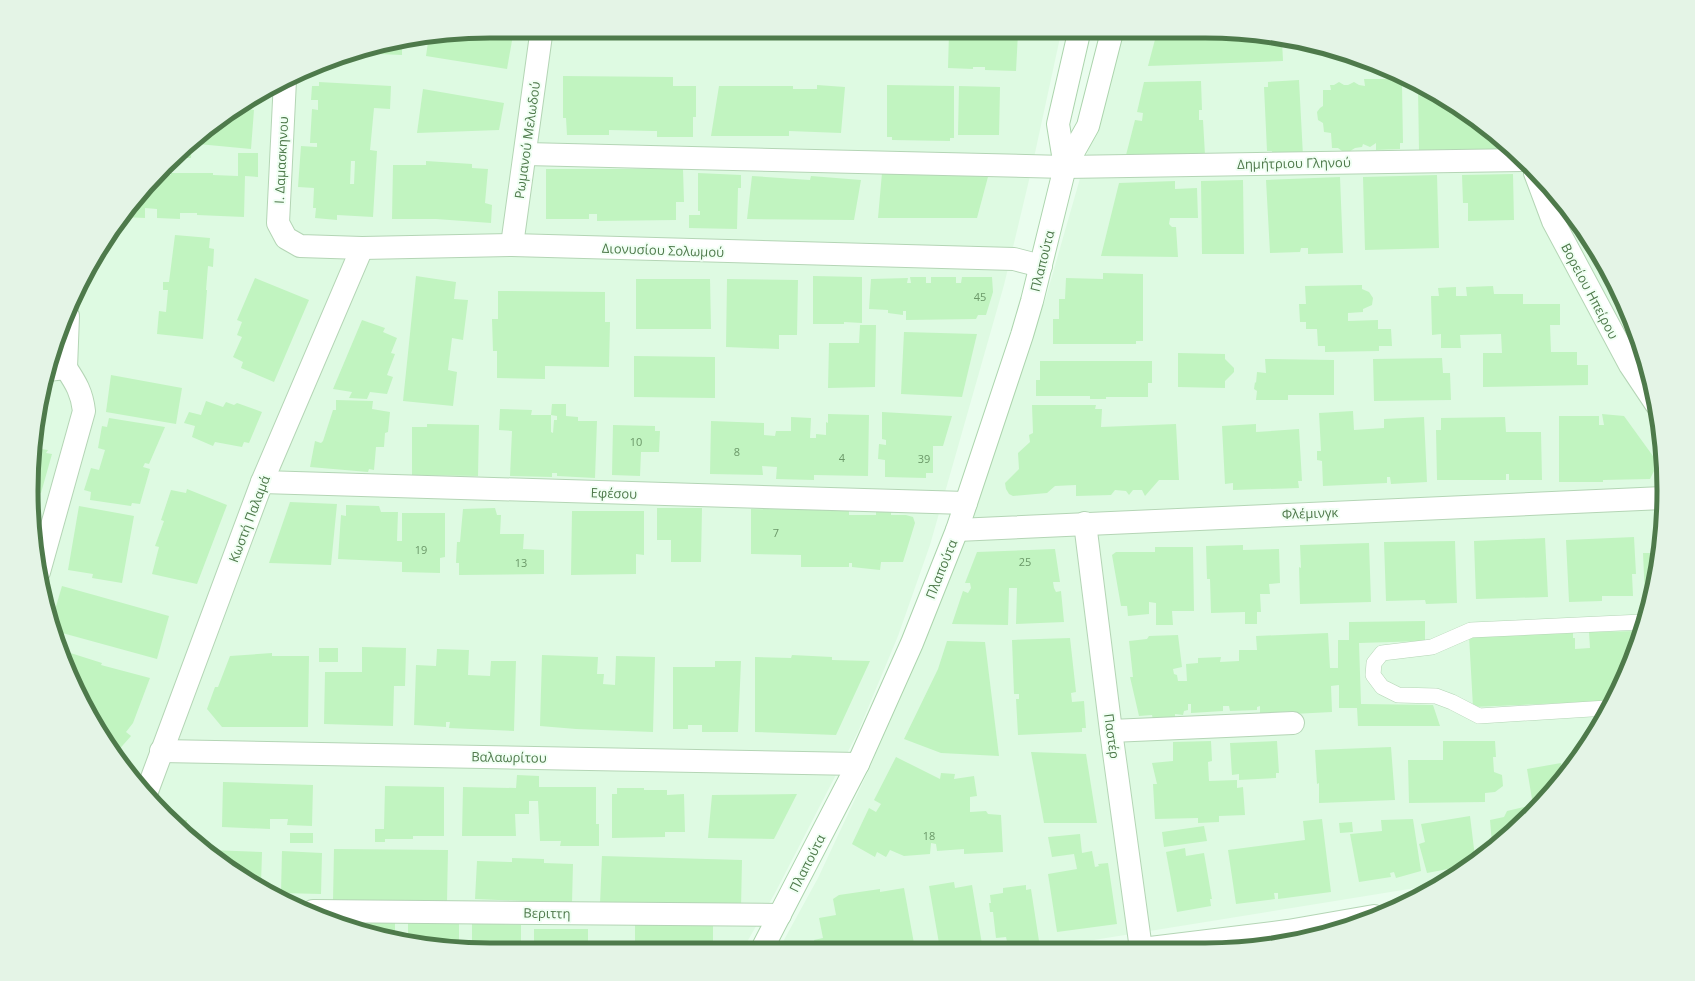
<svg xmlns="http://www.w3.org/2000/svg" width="1695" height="981" font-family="'Open Sans',sans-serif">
	<rect width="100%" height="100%" fill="#eafdee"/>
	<!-- residential -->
	<g fill="#defae2">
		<path d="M1122 32H1235L1352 55 1460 108 1529 165 1586 235 1629 314 1655 401 1664 490 1655 580 1629 666 1587 746 1529 816 1440 884 1038 949H779L818 878 871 765 956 557 1046 297Z"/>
		<path d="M1061 33 1030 176 1004 285 930 545 898 636 858 732 775 893 743 949H460L343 926 235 873 145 793 93 720 66 666 40 580 32 520 35 431 47 371 78 287 109 235 165 166 211 126 287 78 343 55 430 35Z"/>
	</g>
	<!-- building -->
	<g fill="#c1f4c0" fill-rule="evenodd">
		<path d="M1157 32H1235L1282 41 1283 61 1148 66Z"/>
		<path d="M949 33H1018L1016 71 985 70V67H973V69L948 68Z"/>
		<path d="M429 35H513L507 69 426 56Z"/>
		<path d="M402 41V55L356 53 355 52Z"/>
		<path d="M563 76 673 77V86H696V117H693V137H657V131H653L609 130V135H567L566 118H563Z"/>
		<path d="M1364 79H1400V85H1402L1403 143H1400V149L1376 150V143L1370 147 1363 144 1362 147 1355 148 1347 153 1342 151 1338 148H1332L1331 133 1324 132 1323 123 1318 120 1317 112 1320 108 1323 106V90H1331L1330 85H1334L1339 82 1344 85H1348L1354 82 1359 85 1365 86Z"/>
		<path d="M1299 80 1303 156 1272 157V151H1267L1264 87H1268V82Z"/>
		<path d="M1201 81 1202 110H1199V120H1203L1205 155 1125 159 1135 120 1142 121 1143 113 1137 112 1144 82Z"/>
		<path d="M319 82 391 86 390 109 374 108 370 150 377 151 373 217 337 215V220L315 218 316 208H313L314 188 298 187 301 146 317 147V143H310L312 109 318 110V100H311L312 86H319ZM351 161H355L354 184H350Z"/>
		<path d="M817 85 845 87 841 133 789 131V136H711L719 86H793V89H817Z"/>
		<path d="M887 85 954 86V138H950V141L892 140V137H887Z"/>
		<path d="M959 86 1000 87 999 135H958Z"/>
		<path d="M1418 88 1460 108 1498 140V149L1419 150Z"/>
		<path d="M423 89 504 103 499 130 417 133Z"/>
		<path d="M249 102 248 109 254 110 251 149 198 144 199 137 211 126Z"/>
		<path d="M192 143 191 158H175Z"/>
		<path d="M238 153H258V177L245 176 244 217 197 215V213H180V219L157 218V209L145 208V218L123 217 159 174 171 175V173H213V175L238 176Z"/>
		<path d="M426 161 472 164V168L488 169 485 203 492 205 491 223 436 219H392L393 165H426Z"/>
		<path d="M546 169H683L684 202H676V220L597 221V214H589V219H546Z"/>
		<path d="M698 173 741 175V188H738L737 229 689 228V215H700V211H698Z"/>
		<path d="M882 173H989L977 218H878Z"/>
		<path d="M1513 174 1514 220 1468 221V203H1463L1462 175Z"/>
		<path d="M1437 175 1439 248 1365 250 1363 177Z"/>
		<path d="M752 176 810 180 811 176 861 180 854 220 747 219Z"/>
		<path d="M1340 177 1343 253 1308 254V248H1301L1300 252 1270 253 1266 180Z"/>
		<path d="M1243 180 1244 254H1202L1201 181Z"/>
		<path d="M1175 181V189L1197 188 1198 218H1170L1169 224 1172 227H1176L1178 257 1101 256 1119 183Z"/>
		<path d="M175 235 210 238 209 248 214 249 213 267 208 266 206 290H207L203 339 157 334 159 311 166 312 168 290H163V282H169Z"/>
		<path d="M1103 273 1143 274V341H1136V344H1053V319H1059V299H1065L1066 278 1103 279Z"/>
		<path d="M416 276 456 282 454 299 468 300 463 340 452 338 448 370 457 372 453 406 403 401Z"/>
		<path d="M813 276 862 277V323L844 322V324H813Z"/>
		<path d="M910 277H926V283H931V277H956V283H961L962 277H992L993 292 986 315H978L976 319 906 320V311H903V315L888 313V310L869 309 871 279 908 278 907 283H911Z"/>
		<path d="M255 278 309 300 274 382 241 368 243 362 233 357 242 337 237 335 242 322 237 320Z"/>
		<path d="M636 279H710L711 329H636Z"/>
		<path d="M727 279 798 280 797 335H779V349L726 347Z"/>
		<path d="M1362 285V289L1369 292 1373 298 1372 305 1363 309V312L1348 313V321L1378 320V329H1391L1392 346H1379V351L1325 352V346H1318L1317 329H1306V322H1300L1299 304H1306L1305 286Z"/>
		<path d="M1493 286 1494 294H1523V304H1560V325H1550L1551 352H1577V365H1588V385L1483 387V353H1502L1501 334 1460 335 1461 348H1441V334L1432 335 1431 296H1439L1438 288 1456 287V296H1467L1466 287Z"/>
		<path d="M498 291 605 292V322H610L609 367 545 366V379L497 378V351H493L492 319H498Z"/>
		<path d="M362 320 385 328 383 332 397 338 391 353 395 354 387 375 393 377 387 394 370 392 367 399 349 398 352 392 333 389Z"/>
		<path d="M860 325H876L875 387 828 388 829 343H859Z"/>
		<path d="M904 332 977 334 962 397 901 394Z"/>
		<path d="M1178 353 1225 354V359L1234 368V372L1225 381V388L1178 387Z"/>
		<path d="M634 356 715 357V398L634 397Z"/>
		<path d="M1442 358 1443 373H1450L1451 400 1374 401 1373 359Z"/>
		<path d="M1265 359 1334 360V395H1288V400H1256L1257 391 1254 389 1255 382 1256 383 1257 372 1266 373Z"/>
		<path d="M1040 361H1152V383H1148V397H1106V399H1090V396H1036V380H1040Z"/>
		<path d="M111 375 182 388 176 424 106 412Z"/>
		<path d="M336 400 373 401 372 409 390 412 388 432 385 433 384 447H376L374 470 369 469 368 472 310 467 315 441 321 443 323 441 333 410H336Z"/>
		<path d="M206 401 223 407 226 402 234 405 237 403 262 412 249 443 244 442 242 447 215 442 213 446 192 437 195 426 184 423 189 412 201 415Z"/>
		<path d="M552 404H566V416L578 417V421H597L595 478 557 476V473H552V477L510 476 512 431 499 430 500 409 532 410 531 415H551V432L553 433 554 420H557V416L551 415Z"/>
		<path d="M1032 405H1096L1095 409H1102L1101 427 1176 424 1179 480H1159L1145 496 1142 490H1133L1129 495 1126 491 1115 490 1111 495 1076 496V485L1055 486 1047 493 1013 496 1009 494 1006 489 1005 483 1019 469 1018 453 1030 442 1029 435 1033 433Z"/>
		<path d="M1353 411 1354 430 1384 428V419L1424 417 1427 482 1391 484 1390 477H1387V483L1323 486 1322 461 1317 460V451H1321L1319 413Z"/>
		<path d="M882 412 952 416 943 446H933V473H926V478L885 477V460L878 459 879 444 886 445V440L882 439Z"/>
		<path d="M828 414 869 415 868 476 814 475V480L776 479 777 467 762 466 763 475 710 474 711 421 764 423V435L775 436 776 431H791V417L811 418 810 438H816V434L826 435V422L828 423Z"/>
		<path d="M1602 414 1624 416 1658 463 1650 479 1603 480V482H1559V416H1599V425H1604Z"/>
		<path d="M1505 417 1506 432H1541L1542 480H1509V474H1506V480H1437L1436 430H1441V418Z"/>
		<path d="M109 418 165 427 149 464 145 463 143 467 150 469 140 504 132 503 131 506 90 500 91 492 84 490 91 468 99 470 105 450 98 448 102 426 107 427Z"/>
		<path d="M427 424 479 425 478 476 412 475V427H427Z"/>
		<path d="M1256 424V432L1299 429 1302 481H1298L1299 488 1233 490V483L1225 484 1222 426Z"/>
		<path d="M613 425 655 426V431H660L659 452H641L640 476 612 475Z"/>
		<path d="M34 448 48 450 46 453 52 454 41 493 33 491Z"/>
		<path d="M187 489 227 505 197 584 152 574 159 547 155 546 164 521 161 520 171 490 186 493Z"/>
		<path d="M290 502 337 504 331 565 269 563Z"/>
		<path d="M346 505 379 506 381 512H398L397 541H402V513H445V557L440 558V573L402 572V562L338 559 341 515 346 516Z"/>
		<path d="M79 506 134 516 122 583 92 578 93 574 68 570Z"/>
		<path d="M495 508 497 515H501L500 534H524L523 549 544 550V574L459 575V563H456L457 542H460L463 509Z"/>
		<path d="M657 508H702L701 562H671V540H657Z"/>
		<path d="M751 509 849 510V515H876V510H891V515H906L913 517 915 523 903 562H881L880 570 852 567V563H849V567H801V555L751 554Z"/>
		<path d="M572 511H644V555L636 554V574L571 575Z"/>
		<path d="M1653 533H1660L1655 580 1650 598H1645L1643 553H1654Z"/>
		<path d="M1634 537 1636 574H1632L1633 596H1602V601L1569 602 1566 540Z"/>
		<path d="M1545 538 1548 597 1476 599 1474 541Z"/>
		<path d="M1455 541 1457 603 1426 604 1425 600 1386 601 1384 542Z"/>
		<path d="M1369 543 1371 602 1300 604 1299 567 1301 568 1300 545Z"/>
		<path d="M1243 545V550L1279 549 1280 583 1269 584 1270 594H1260L1261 612H1257V624H1245V612L1211 613 1210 579H1207L1206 546Z"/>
		<path d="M1155 547H1193L1194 611H1172L1173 625H1156V603L1149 602V614L1128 616 1127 606H1121L1112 555 1116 552H1155Z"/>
		<path d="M1055 549 1060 582H1053L1054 588 1056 592 1061 591 1064 622 1016 624 1017 588H1009L1008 625 952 624 963 591 968 593 971 588 970 583H965L977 552Z"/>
		<path d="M62 586 169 616 157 659 55 631 52 620Z"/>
		<path d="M1425 621V641L1359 643 1361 704 1433 705 1440 726H1358L1357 708H1339V685L1331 686 1332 712 1293 714V711L1260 713V706L1257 707V710L1230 711 1229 706H1223V711L1191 713V704H1188V710L1184 711 1183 715 1175 714V718L1153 720 1152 715 1139 716 1130 677H1133L1129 641 1147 639 1149 636 1178 635 1182 667 1173 669 1174 674 1177 675 1178 681H1187L1186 664 1198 663V658L1221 657 1220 662 1239 661V650H1257L1256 636 1328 633 1330 668H1338V640H1349V622Z"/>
		<path d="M1640 631 1629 666 1611 701 1473 707 1469 636 1573 633V638H1575V649L1590 648 1589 632Z"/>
		<path d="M1070 638 1076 692 1071 693 1072 702 1084 701 1086 728H1082V732L1018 735 1016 699H1019V694H1014L1012 640Z"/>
		<path d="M947 641 985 642 999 756 941 753 904 739 938 669Z"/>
		<path d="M362 647 406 648 405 686H394L393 726 324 724 325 672H362Z"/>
		<rect x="319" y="648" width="19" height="14"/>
		<path d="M437 649 469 650 468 675 490 676 491 661H516L514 731 449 728 450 722H446V727L414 725 416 665 436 666Z"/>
		<path d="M61 650 102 663 101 665 150 678 133 723 126 732 131 736 116 753 93 720 66 666Z"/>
		<path d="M272 653V656H309L308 727H222L207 709 215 687H218L230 656Z"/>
		<path d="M542 655 598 657 597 674H604L603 684 615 685 616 656 655 657 653 732 576 729 540 726Z"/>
		<path d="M792 655 832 657V660L870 661 836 735 755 732V657L791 658Z"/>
		<path d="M715 661H741L738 732H702V725H688V729H673V667H715Z"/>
		<path d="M1211 741 1212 761 1208 762 1209 781 1237 780V788L1243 787 1245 815 1219 816V822L1198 823V818L1155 819 1153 784H1157L1152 763 1173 761V742Z"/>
		<path d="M1277 741 1279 773H1276V778L1239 780V774L1232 775 1230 743Z"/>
		<path d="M1443 741H1495L1496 757H1493L1494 772 1502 775 1503 786 1495 792 1485 793V802L1409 803 1408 760H1443Z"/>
		<path d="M1391 747 1395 800 1319 803V783L1317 784 1315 750Z"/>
		<path d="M1031 752 1086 754 1097 823H1044Z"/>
		<path d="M896 757 940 779 941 773 955 774 954 779 974 776 977 796 970 797V812L986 811 988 814 1001 815 1003 852 964 854V849L937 851 936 844 931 843 930 854 904 856 890 850 886 857 877 852 875 857 852 844 869 808 876 812 881 804 874 800Z"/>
		<path d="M1561 763 1563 775 1529 816 1492 844 1490 820 1504 817 1507 811 1533 805 1527 769Z"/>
		<path d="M517 775 539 776V787H596V824H599V846H560L561 841H540L538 801H529V814H515L516 836H462L463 787 516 788Z"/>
		<path d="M223 782 313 785 312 826 287 825 288 819H270V829L222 827Z"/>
		<path d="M385 786 444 787V836H413V839H385V842H375V829H384Z"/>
		<path d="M617 788H644V790H667V795L684 794 685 832H665V837L612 838V794H617Z"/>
		<path d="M797 794 774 839 708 838 712 795Z"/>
		<path d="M1470 816 1475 857 1464 866 1427 873 1419 844 1425 842 1421 824Z"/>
		<path d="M1322 819 1331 892 1278 899V893H1274L1275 899 1236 904 1228 850 1305 840 1303 821Z"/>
		<path d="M1413 819 1421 871 1396 878 1394 872 1390 873 1391 877 1359 882 1350 834 1382 831 1381 820Z"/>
		<path d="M175 820H187L186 829 176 821Z"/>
		<path d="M1352 822 1353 832 1340 833 1339 823Z"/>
		<path d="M1204 826 1207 841 1164 847 1162 832Z"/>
		<rect x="290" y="833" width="23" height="10"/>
		<path d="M1080 834 1082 853 1092 851 1095 867 1099 866 1098 864 1108 863 1117 924 1057 932 1048 874 1077 869 1074 854 1052 857 1048 837Z"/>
		<path d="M1185 848 1186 856 1204 853 1212 899H1210L1211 906 1177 912 1166 852Z"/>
		<path d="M334 849 448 850 447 902 333 901Z"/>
		<path d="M210 850 262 852 261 885 235 873Z"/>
		<path d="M282 851 322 853 321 894 281 893Z"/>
		<path d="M602 856 742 860 741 908 600 904Z"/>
		<path d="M512 858 544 859V863L573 864 572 903 475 899 477 861 512 862Z"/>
		<path d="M954 882 955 888 972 885 982 944 953 949H940L929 886Z"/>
		<path d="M1026 885V890L1031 889 1039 941 1008 946 1006 937 996 938 993 912H990L989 903H991L990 895 1003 893V888Z"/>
		<path d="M904 888 915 949H816L814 940 823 938 819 918 836 915 833 899 839 895 880 889V892Z"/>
		<path d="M346 919H395V936L346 926Z"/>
		<path d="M408 921H459V949L408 939Z"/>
		<path d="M472 921H499V924L521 925V949H472Z"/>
		<path d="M635 921 713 922V949H635Z"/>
		<rect x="534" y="929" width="54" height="20"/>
	</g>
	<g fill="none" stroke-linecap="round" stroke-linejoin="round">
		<!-- service casing -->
		<g stroke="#b4d5b5" stroke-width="16">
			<g id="service">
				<path d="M1630 365 1641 356"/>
				<path d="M1607 708 1479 716 1452 702 1436 696 1398 695 1382 687 1373 675 1374 663 1382 653 1432 647 1471 630 1642 622"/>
			</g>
		</g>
		<!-- minor casing -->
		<g stroke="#b4d5b5" stroke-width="24">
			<g id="minor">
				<path d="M285 80 278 223 286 238 300 246 362 248 512 245 1014 259 1041 266"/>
				<path d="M526 154 1065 167 1523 160"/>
				<path d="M1535 173 1553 221 1630 365 1656 404"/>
				<path d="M512 245 541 35"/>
				<path d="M66 368 68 316"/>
				<path d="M47 370 66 368"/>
				<path d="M262 482 966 503"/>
				<path d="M1085 523 1111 731 1141 949"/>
				<path d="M957 530 1663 498"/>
				<path d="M39 572 84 411C82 393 76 383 66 368"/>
				<path d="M1111 731 1293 723"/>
				<path d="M161 751 858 764"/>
				<path d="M146 794 262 482 362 248"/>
				<path d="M313 911 780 915"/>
			</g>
		</g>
		<!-- tertiary casing -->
		<g stroke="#b4d5b5" stroke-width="24">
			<path id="tertiary" d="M1142 949 1288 931 1374 916"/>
		</g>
		<!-- secondary casing -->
		<g stroke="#acd4ad" stroke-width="24">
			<g id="secondary">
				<path d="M1065 167 1058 124 1079 33"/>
				<path d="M762 949 858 764 912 643 957 530 1022 335 1032 301 1065 167 1088 126 1112 32"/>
			</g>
		</g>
		<!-- service -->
		<use href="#service" stroke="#fff" stroke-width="15"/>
		<!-- minor -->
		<use href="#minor" stroke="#fff" stroke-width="22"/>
		<!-- tertiary -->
		<use href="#tertiary" stroke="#fff" stroke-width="22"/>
		<!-- secondary -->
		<use href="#secondary" stroke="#fff" stroke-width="22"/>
	</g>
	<g text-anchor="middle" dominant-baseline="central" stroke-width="4" stroke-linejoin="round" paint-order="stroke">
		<!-- number labels -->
		<g font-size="11" fill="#6b9868">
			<text x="980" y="296">45</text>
			<text x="636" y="441">10</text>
			<text x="737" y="451">8</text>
			<text x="842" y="457">4</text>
			<text x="924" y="458">39</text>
			<text x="776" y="532">7</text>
			<text x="421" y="549">19</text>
			<text x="1025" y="561">25</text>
			<text x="521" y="562">13</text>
			<text x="929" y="835">18</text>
		</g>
		<!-- street labels -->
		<g font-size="13" fill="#4e7a4b" stroke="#f1fff4">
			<text transform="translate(527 140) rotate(-82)">Ρωμανού Μελωδού</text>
			<text transform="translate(281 160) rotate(-87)">Ι. Δαμασκηνου</text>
			<text transform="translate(1294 163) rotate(-1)">Δημήτριου Γληνού</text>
			<text transform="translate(663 250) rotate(2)">Διονυσίου Σολωμού</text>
			<text transform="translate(1042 261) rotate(-76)">Πλαπούτα</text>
			<text transform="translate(1590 291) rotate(62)">Βορείου Ηπείρου</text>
			<text transform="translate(614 493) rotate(2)">Εφέσου</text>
			<text transform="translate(1310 513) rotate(-2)">Φλέμινγκ</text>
			<text transform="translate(249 519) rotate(-69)">Κωστή Παλαμά</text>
			<text transform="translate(941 569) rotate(-68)">Πλαπούτα</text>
			<text transform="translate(1112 736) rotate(82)">Παστέρ</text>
			<text transform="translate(509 757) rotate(1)">Βαλαωρίτου</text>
			<text transform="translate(807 863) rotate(-63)">Πλαπούτα</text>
			<text transform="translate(547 913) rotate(1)">Βεριττη</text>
		</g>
	</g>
	<!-- crop -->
	<path d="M0 0H1695V981H0ZM490 38H1205A452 452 0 0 1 1657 490V491A452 452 0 0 1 1205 943H490A452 452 0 0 1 38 491V490A452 452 0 0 1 490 38Z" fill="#e4f4e6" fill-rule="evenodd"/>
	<path fill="none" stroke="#4e7a4b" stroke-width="5" d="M490 38H1205A452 452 0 0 1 1657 490V491A452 452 0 0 1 1205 943H490A452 452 0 0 1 38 491V490A452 452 0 0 1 490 38Z"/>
</svg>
